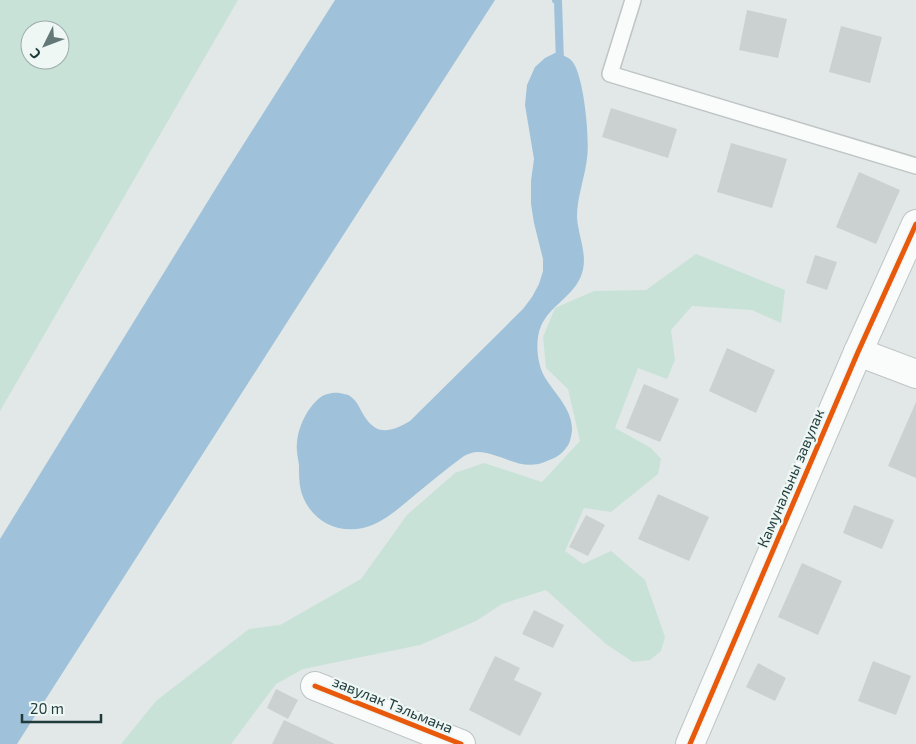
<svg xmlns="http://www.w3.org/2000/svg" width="916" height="744" font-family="'Exo 2',sans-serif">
	<rect width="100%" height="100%" fill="#e1e8e7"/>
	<!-- green -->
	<g fill="#c9e2d8" fill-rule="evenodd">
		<path d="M0 0H238L0 411ZM30 30H60V60H30Z"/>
		<path d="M696 254 785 290 781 323 752 310 692 306 671 330 675 360 667 379 638 368 615 428 651 448 661 459 658 474 611 512 584 508 565 551 583 564 611 551 645 580 665 637 661 651 650 660 633 662 606 644 546 590 502 604 476 621 420 645 303 669 276 684 231 744H121L156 701 249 629 280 625 361 579 407 515 455 473 484 463 542 482 580 441 568 389 546 368 543 337 555 308 594 291 646 290Z"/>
	</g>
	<!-- water -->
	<g fill="#9fc1d9">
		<path d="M335 0H495L293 313 17 744H0V539L224 175Z"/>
		<path d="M555 53C563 55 570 57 574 64 584 80 590 139 587 158 585 177 577 197 577 217 578 236 588 254 582 273 575 296 550 305 541 326 535 340 537 361 543 374 553 393 573 408 572 431 571 437 570 444 566 448 561 455 555 458 547 461 521 473 503 453 478 452 473 452 468 454 464 456 447 468 432 481 416 494 400 507 384 523 363 528 335 534 309 519 301 491 299 483 299 474 299 465 298 458 296 450 297 443 298 427 308 406 321 397 325 394 334 392 339 393 343 394 347 394 350 396 357 401 359 407 363 414 376 437 391 432 410 421L523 309 532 297 539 284 543 271V259L534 223 531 204V181L534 159 525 105 527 85 535 67 545 58Z"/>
	</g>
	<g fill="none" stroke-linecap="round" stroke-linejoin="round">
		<!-- stream -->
		<path stroke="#9fc1d9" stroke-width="8" d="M556 0 558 1 560 63"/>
	</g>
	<!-- building -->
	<g fill="#cbd1d0">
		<path d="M747 10 787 19 778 58 739 50Z"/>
		<path d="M841 26 882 37 870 83 829 72Z"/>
		<path d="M611 108 677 129 668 158 602 137Z"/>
		<path d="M731 143 787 159 772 208 717 192Z"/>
		<path d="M859 172 900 190 876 244 836 227Z"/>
		<path d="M815 255 837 262 827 290 806 283Z"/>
		<path d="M727 348 775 370 756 413 709 391Z"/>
		<path d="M644 384 679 399 660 442 626 428Z"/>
		<path d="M916 402V478L888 466Z"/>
		<path d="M658 494 709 517 689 561 638 539Z"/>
		<path d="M854 505 894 520 882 549 843 533Z"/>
		<path d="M586 515 605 525 588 556 569 547Z"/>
		<path d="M802 563 842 581 818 635 778 617Z"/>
		<path d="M534 610 564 625 553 648 522 634Z"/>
		<path d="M495 656 520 668 514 680 542 693 520 736 469 710Z"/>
		<path d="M873 661 911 676 896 715 858 701Z"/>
		<path d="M758 663 786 678 775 701 746 687Z"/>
		<path d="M276 689 298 700 288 719 267 708Z"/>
		<path d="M284 720 335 744H272Z"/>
	</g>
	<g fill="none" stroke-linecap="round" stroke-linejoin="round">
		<!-- lane casing -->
		<g stroke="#bec5c4" stroke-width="18">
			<path id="lane" d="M633 0 610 74 916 166"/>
		</g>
		<!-- street casing -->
		<g stroke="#bec5c4" stroke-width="30">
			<g id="street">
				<path d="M858 352 916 374"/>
				<path d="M315 686 461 744"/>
				<path d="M690 744 858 352 916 224"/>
			</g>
		</g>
		<!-- lane -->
		<use href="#lane" stroke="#fafcfb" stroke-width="15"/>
		<!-- street -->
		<use href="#street" stroke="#fafcfb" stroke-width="28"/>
		<!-- cycleway casing -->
		<g stroke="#eff7f5" stroke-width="8">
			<g id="cycleway">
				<path d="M315 686 461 744"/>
				<path d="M690 744 858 352 916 224"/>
			</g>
		</g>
		<!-- cycleway -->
		<use href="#cycleway" stroke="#e8590c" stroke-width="5"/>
	</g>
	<g text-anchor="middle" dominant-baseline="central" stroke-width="4.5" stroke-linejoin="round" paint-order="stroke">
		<!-- street labels -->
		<g font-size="15" fill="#1f3b3b" stroke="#eff7f5">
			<text transform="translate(790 478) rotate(-67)">Камунальны завулак</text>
			<text transform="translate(393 704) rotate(22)">завулак Тэльмана</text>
		</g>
	</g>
	<!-- north arrow -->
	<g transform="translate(45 45) rotate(228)"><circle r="24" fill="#eff7f5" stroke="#9cacab"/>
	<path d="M0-4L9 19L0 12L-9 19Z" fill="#637877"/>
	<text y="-8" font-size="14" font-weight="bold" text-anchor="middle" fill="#1f3b3b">С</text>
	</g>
	<!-- scale -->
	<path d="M22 714v8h79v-8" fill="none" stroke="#1f3b3b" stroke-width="2.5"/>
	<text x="30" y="714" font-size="15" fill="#1f3b3b" stroke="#eff7f5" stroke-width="4" paint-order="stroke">20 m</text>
</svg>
